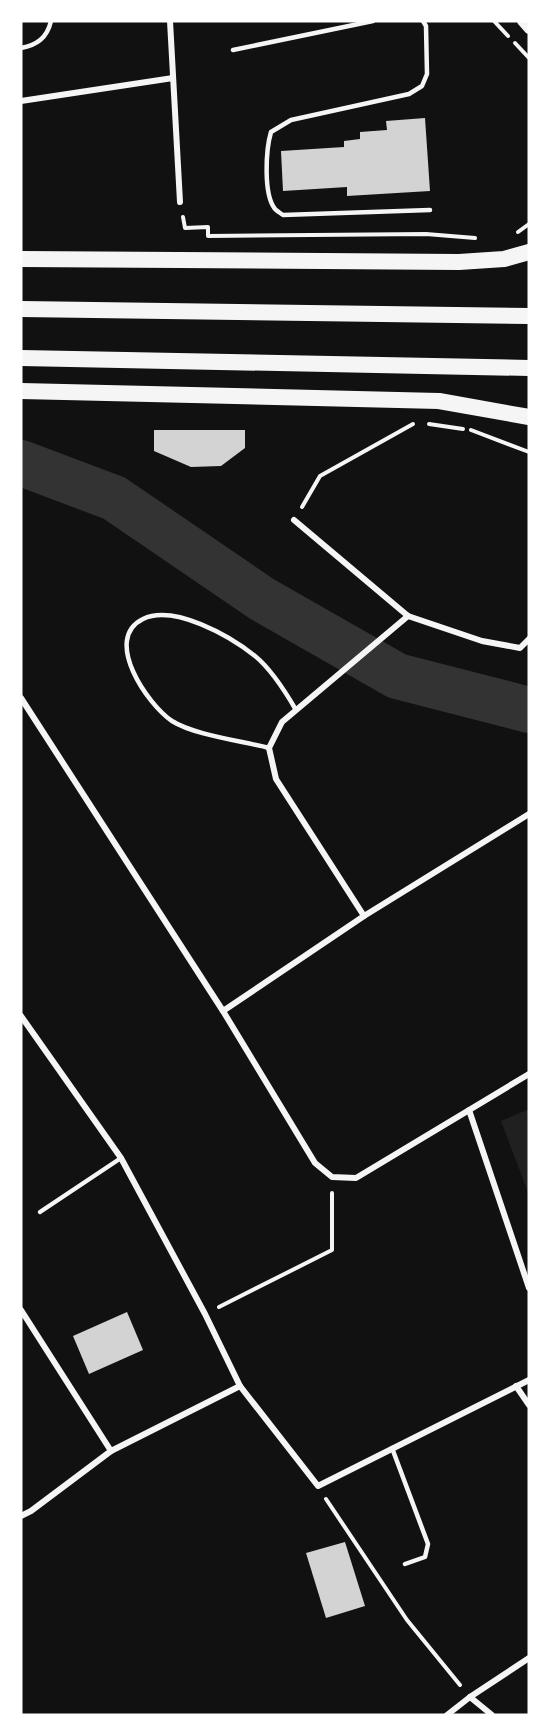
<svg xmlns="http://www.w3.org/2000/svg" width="550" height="1736" font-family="Rubik,sans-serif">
	<rect width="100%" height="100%" fill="#111"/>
	<!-- green -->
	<path fill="#202020" d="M529 1109V1195L501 1121Z"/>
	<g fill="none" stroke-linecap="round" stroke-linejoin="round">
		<!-- river -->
		<path stroke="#333" stroke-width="46" d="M21 463 114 498 262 599 397 676 529 710"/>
	</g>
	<!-- building -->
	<g fill="#d3d3d3">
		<path d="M425 118 430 191 347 196V187L283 191 281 151 344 147V141L360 139V132L387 130 386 121Z"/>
		<path d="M154 430H245V448L221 466 191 467 154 451Z"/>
		<path d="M127 1312 143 1350 89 1374 73 1336Z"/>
		<path d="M345 1542 365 1606 326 1618 306 1553Z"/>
	</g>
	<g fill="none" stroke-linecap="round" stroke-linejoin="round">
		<!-- path -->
		<g stroke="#f5f5f5" stroke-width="4">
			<path d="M494 21 508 36"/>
			<path d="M515 43 529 58"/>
			<path d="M183 217 185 228 208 227V236L426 234 475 238"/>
			<path d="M518 232 529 224"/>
			<path d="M429 424 463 429"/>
			<path d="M471 430 529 452"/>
			<path d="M302 507 320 476 413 424"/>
			<path d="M219 1307 332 1250V1193"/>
			<path d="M326 1499 407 1620 460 1685"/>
		</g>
		<!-- service -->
		<g stroke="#f5f5f5" stroke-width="4.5">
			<path d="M423 21 426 26 427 74 422 86 409 94 291 120 271 132C266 149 263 194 275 209 277 211 280 213 283 215L430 210"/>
			<path d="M21 48C37 45 47 38 51 21"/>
			<path d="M233 50 373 21"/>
			<path d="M269 748C242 741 194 735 172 721 148 705 102 639 143 619 174 604 230 636 255 656 272 670 285 691 296 710"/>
			<path d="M40 1212 121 1158"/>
			<path d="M392 1448 428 1544 425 1557 405 1564"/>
		</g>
		<!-- minor -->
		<g stroke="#f5f5f5" stroke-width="6">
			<path d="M170 21 180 202"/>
			<path d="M21 101 173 78"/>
			<path d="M294 520 408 616 482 641 520 648 529 639"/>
			<path d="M21 698 223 1011 315 1163 332 1177 356 1178 529 1074"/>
			<path d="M364 916 276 779 269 748 282 722 408 616"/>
			<path d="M223 1011 364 916 529 814"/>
			<path d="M21 1016 121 1158 205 1314 240 1386 318 1486 529 1380"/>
			<path d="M469 1110 529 1288"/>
			<path d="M21 1310 111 1451"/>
			<path d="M516 1386 529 1405"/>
			<path d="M21 1516 31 1511 111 1451 240 1386"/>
			<path d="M470 1697 492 1715"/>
			<path d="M447 1715 470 1697 529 1658"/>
		</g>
		<!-- tertiary -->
		<path stroke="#f5f5f5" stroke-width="10" d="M522 21 529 29"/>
		<!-- trunk -->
		<g stroke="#f5f5f5" stroke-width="16">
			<path d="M21 259 459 262 504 259 529 252"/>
			<path d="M21 309 529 316"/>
			<path d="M21 358 529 368"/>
			<path d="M21 391 439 401 529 417"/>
		</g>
	</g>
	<!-- border -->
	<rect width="550" height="1736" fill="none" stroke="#ffffff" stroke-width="45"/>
</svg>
